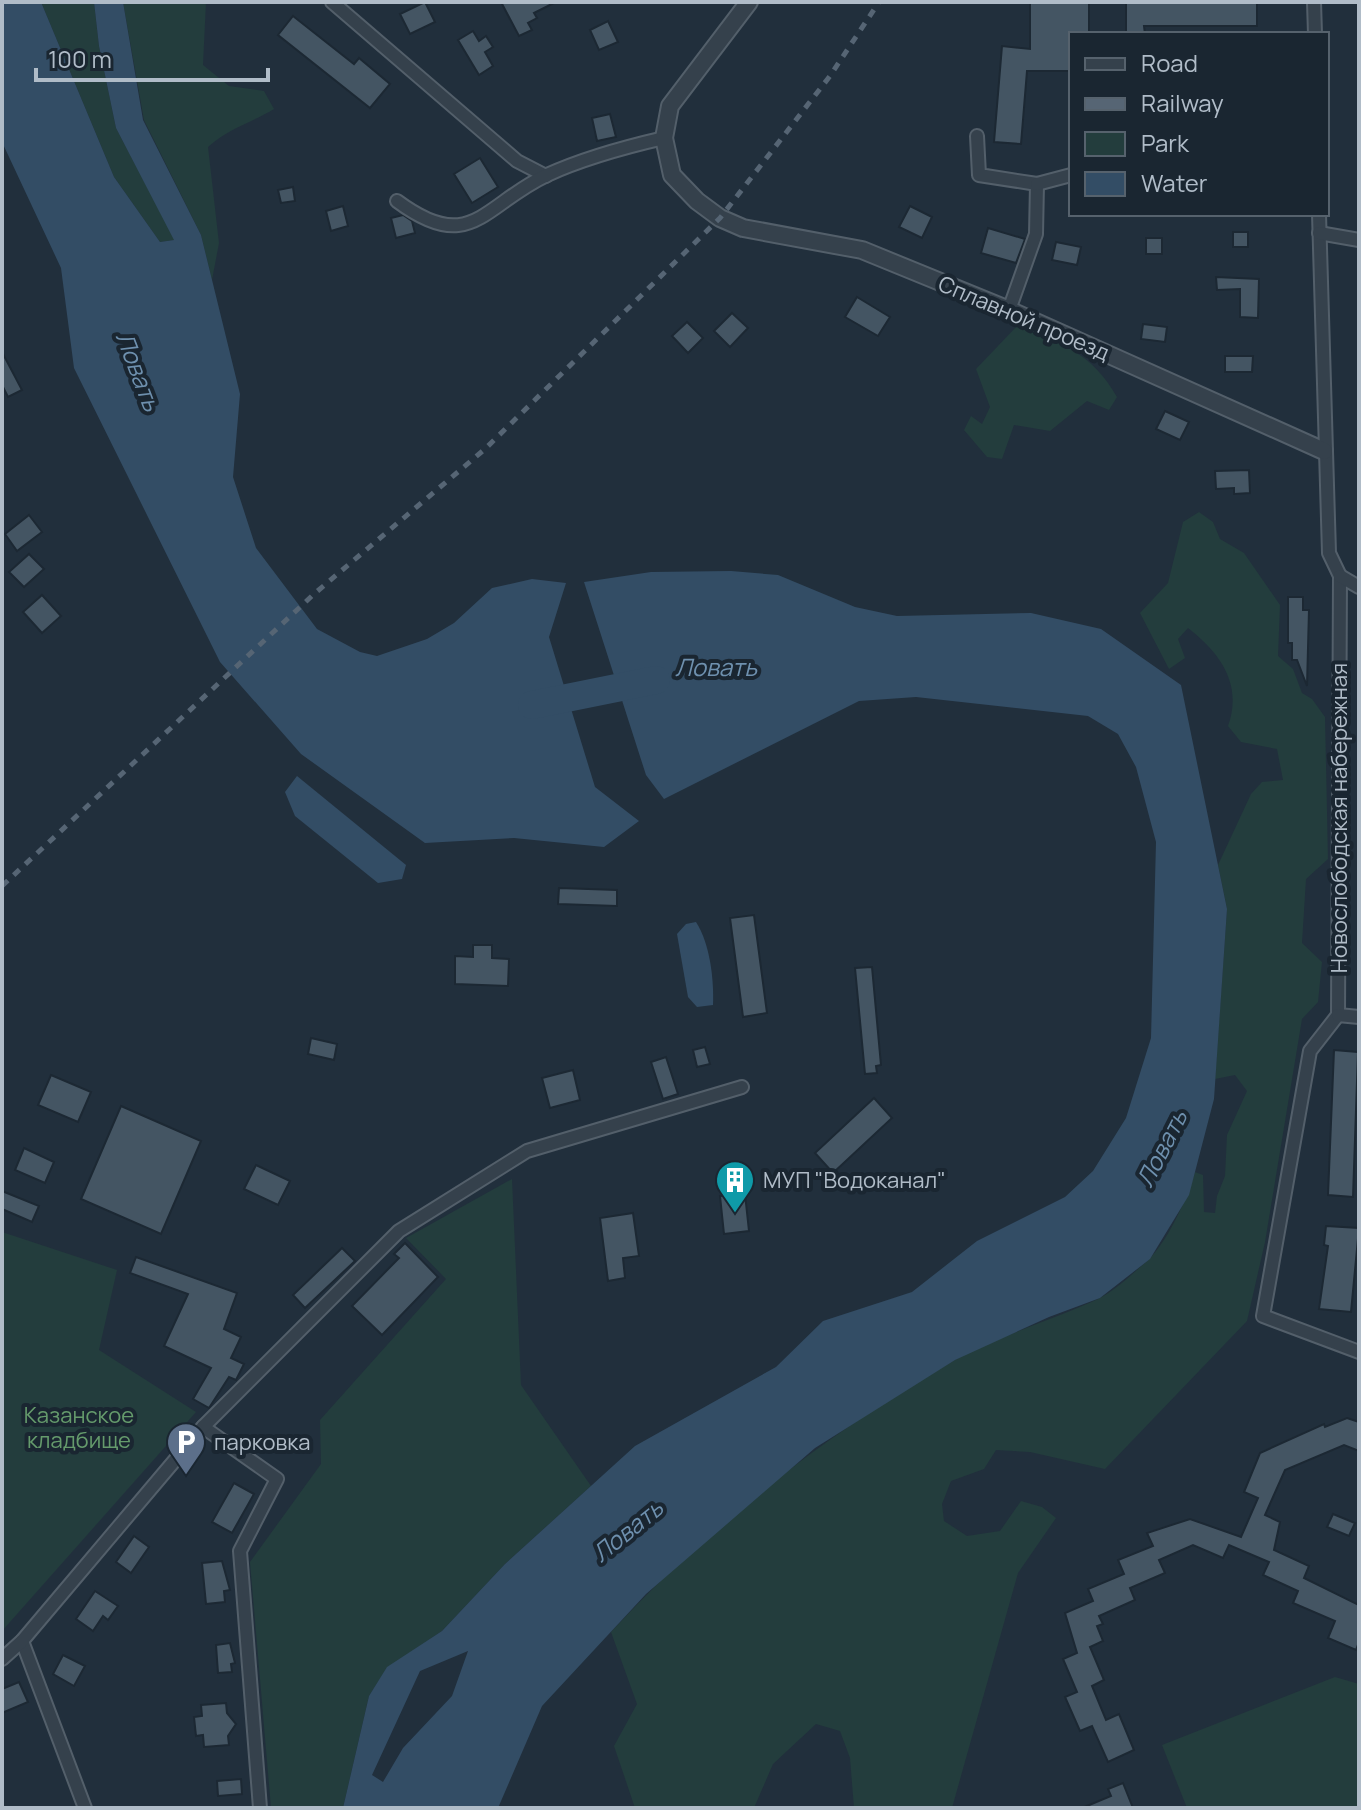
<svg xmlns="http://www.w3.org/2000/svg" width="1361" height="1810" font-family="Manrope,sans-serif">
	<rect width="100%" height="100%" fill="#212f3c"/>
	<!-- green -->
	<g fill="#233d3d">
		<path d="M41 2H94L99 46 116 128 175 240 160 242 114 177Z"/>
		<path d="M123 2H206L203 65 229 86 264 91 274 109C251 123 227 129 208 147L219 243 212 280 201 235 144 120Z"/>
		<path d="M1019 324C1063 345 1092 353 1117 397L1109 410 1087 401 1050 431 1014 425 1002 459 987 457 964 430 971 416 982 424 990 407 976 369Z"/>
		<path d="M1199 512 1213 522 1220 539 1244 553 1280 605 1278 656 1293 669 1302 693 1312 699 1325 717 1328 859 1306 879 1302 943 1322 962 1318 1002 1302 1019 1265 1242 1247 1321 1105 1469 1030 1452 996 1450 984 1469 951 1481 942 1504 944 1521 967 1536 1000 1531 1021 1501 1042 1507 1056 1518 1018 1573 952 1808H854L850 1758 840 1731 816 1724 773 1764 754 1808H635L614 1746 637 1704 611 1632C709 1526 827 1433 953 1361 999 1335 1051 1321 1098 1299 1115 1291 1132 1274 1146 1262 1166 1245 1188 1197 1195 1172L1203 1175 1204 1212 1215 1213 1217 1196 1225 1176 1227 1135 1247 1091 1235 1075 1215 1079 1227 909 1218 865 1251 794 1262 782 1283 780 1277 749 1241 742 1228 726C1243 684 1220 653 1188 628L1178 639 1185 658 1169 669 1140 613 1168 583 1183 522Z"/>
		<path d="M512 1179 521 1385 591 1486 505 1564 442 1631 387 1668 369 1696 343 1808H271L250 1562 321 1464 320 1420 446 1279 406 1238Z"/>
		<path d="M2 1232 117 1270 99 1350 196 1412 2 1631Z"/>
		<path d="M1335 1677 1359 1684V1808H1187L1162 1745Z"/>
	</g>
	<!-- water -->
	<g fill="#334d65" fill-rule="evenodd">
		<path d="M2 2H41L114 177 160 242 174 240 116 128 99 46 94 2H123L143 120 201 235 240 394 233 477 256 548 317 629 360 652 377 656 427 639 454 623 492 588 532 579 566 583 549 637 595 787 639 821 604 847 514 838 425 843 301 754 220 662 74 368 61 268 2 142Z"/>
		<path d="M731 571 778 575 855 607 897 616 1031 613 1101 629 1181 685 1227 909 1214 1099 1189 1195 1150 1259 1100 1298 1049 1317 955 1360 815 1448 646 1594 542 1706 498 1808H343L369 1696 387 1667 442 1631 505 1564 635 1446 776 1367 823 1321 912 1292 977 1241 1065 1197 1093 1171 1126 1118 1151 1038 1156 842 1136 767 1118 734 1088 716 916 697 859 701 664 799 646 775 584 582 651 572ZM468 1651 452 1696 403 1748 383 1782 372 1775 420 1671Z"/>
		<path d="M297 776 406 865 402 879 378 883 295 816 285 792Z"/>
		<path d="M696 922C710 944 714 979 713 1005L697 1007 688 997 677 934 686 924Z"/>
	</g>
	<g fill="none" stroke-linecap="round" stroke-linejoin="round">
		<!-- river -->
		<path stroke="#334d65" stroke-width="28" d="M532 705 656 680"/>
	</g>
	<!-- building -->
	<g fill="#445563" stroke="#1c2833" stroke-width="2">
		<path d="M425 2 435 22 410 34 400 14Z"/>
		<path d="M501 2H556L534 13 537 18 528 23 532 30 519 36Z"/>
		<path d="M1030 2H1089V34H1071V71H1027L1021 144 994 142 1002 46 1030 49Z"/>
		<path d="M1126 2H1257V26H1144L1145 34H1126Z"/>
		<path d="M293 16 354 64 359 58 390 84 370 108 278 35Z"/>
		<path d="M608 21 618 42 599 50 590 30Z"/>
		<path d="M473 31 479 41 486 36 493 47 485 52 493 66 479 75 458 40Z"/>
		<path d="M610 114 616 137 597 141 592 118Z"/>
		<path d="M480 158 498 187 472 203 454 174Z"/>
		<path d="M293 187 295 201 281 203 278 190Z"/>
		<path d="M343 206 348 226 331 231 326 211Z"/>
		<path d="M910 206 932 217 922 238 899 227Z"/>
		<path d="M403 215 412 221 415 233 396 238 391 218Z"/>
		<path d="M988 228 1025 239 1016 263 981 253Z"/>
		<rect x="1233" y="232" width="15" height="15"/>
		<rect x="1146" y="238" width="16" height="16"/>
		<path d="M1056 242 1081 247 1077 265 1052 260Z"/>
		<path d="M1216 277 1259 279 1258 318 1240 317V289L1217 290Z"/>
		<path d="M857 297 890 317 878 336 845 317Z"/>
		<path d="M732 313 748 328 730 347 714 331Z"/>
		<path d="M687 322 703 338 688 353 672 336Z"/>
		<path d="M1143 324 1167 327 1165 342 1141 339Z"/>
		<path d="M2 352 22 390 8 397 2 385Z"/>
		<path d="M1225 356H1253L1252 372H1225Z"/>
		<path d="M1165 411 1189 422 1180 440 1156 429Z"/>
		<path d="M1249 470 1250 493 1234 494V488L1216 489 1215 471Z"/>
		<path d="M29 515 42 532 17 551 5 534Z"/>
		<path d="M29 554 44 569 24 587 9 572Z"/>
		<path d="M42 595 61 616 42 633 23 612Z"/>
		<path d="M1288 597H1303V610H1309L1307 686 1297 660H1292V643H1288Z"/>
		<path d="M559 888 617 890V906L558 904Z"/>
		<path d="M754 915 767 1013 743 1017 730 918Z"/>
		<path d="M473 945H492V958L509 959 508 986 455 984V956L473 957Z"/>
		<path d="M872 967 881 1065 876 1066 877 1073 865 1074 855 968Z"/>
		<path d="M311 1038 337 1044 334 1060 308 1054Z"/>
		<path d="M705 1047 710 1064 697 1067 693 1050Z"/>
		<path d="M1334 1050 1358 1052 1353 1197 1328 1195Z"/>
		<path d="M666 1057 678 1094 663 1099 651 1062Z"/>
		<path d="M573 1070 580 1100 550 1108 542 1078Z"/>
		<path d="M51 1075 91 1092 78 1122 38 1105Z"/>
		<path d="M874 1098 892 1118 833 1173 815 1153Z"/>
		<path d="M121 1106 201 1141 161 1234 81 1199Z"/>
		<path d="M24 1148 54 1162 45 1183 15 1170Z"/>
		<path d="M256 1165 290 1181 278 1205 244 1189Z"/>
		<path d="M2 1191 39 1206 32 1222 2 1209Z"/>
		<path d="M745 1194 749 1231 724 1234 720 1196Z"/>
		<path d="M633 1213 639 1256 623 1258 625 1278 608 1281 600 1218Z"/>
		<path d="M1326 1226 1359 1228 1351 1312 1319 1309 1328 1246 1324 1245Z"/>
		<path d="M405 1243 438 1277 382 1335 352 1306 399 1258 394 1254Z"/>
		<path d="M342 1248 355 1261 305 1308 293 1295Z"/>
		<path d="M136 1257 237 1293 224 1329 241 1337 231 1358 244 1364 236 1380 229 1377 209 1408 193 1399 211 1368 164 1346 188 1294 130 1273Z"/>
		<path d="M1347 1418 1359 1422V1451L1344 1445 1285 1470 1265 1515 1280 1522 1274 1550 1309 1566 1304 1578 1359 1605V1642L1356 1650 1328 1638 1335 1621 1293 1603 1298 1591 1263 1575 1269 1562 1229 1545 1223 1558 1193 1545 1159 1560 1165 1573 1130 1588 1135 1600 1099 1616 1103 1624 1097 1626 1103 1641 1090 1647 1104 1680 1092 1686 1106 1720 1119 1714 1134 1750 1108 1762 1092 1726 1080 1731 1065 1697 1077 1692 1063 1659 1077 1653 1065 1613 1093 1601 1088 1589 1124 1574 1118 1560 1153 1546 1147 1533 1190 1519 1241 1537 1258 1498 1244 1492 1260 1453 1324 1424 1325 1427Z"/>
		<path d="M234 1483 254 1494 232 1533 212 1522Z"/>
		<path d="M1333 1514 1355 1523 1349 1536 1327 1527Z"/>
		<path d="M134 1536 149 1547 131 1573 116 1562Z"/>
		<path d="M222 1561 230 1590 224 1591 225 1602 206 1604 202 1563Z"/>
		<path d="M95 1591 118 1606 108 1620 103 1616 93 1631 76 1619Z"/>
		<path d="M230 1643 235 1663 231 1664 232 1672 218 1673 216 1645Z"/>
		<path d="M63 1655 85 1666 74 1686 53 1674Z"/>
		<path d="M19 1682 28 1702 2 1713V1689Z"/>
		<path d="M226 1703 227 1713 236 1724 228 1736 229 1745 204 1747 203 1735 196 1736 194 1717 202 1716 201 1705Z"/>
		<path d="M241 1779 242 1794 218 1796 217 1781Z"/>
		<path d="M1123 1783 1133 1808H1082L1111 1796 1108 1789Z"/>
	</g>
	<g fill="none" stroke-linecap="round" stroke-linejoin="round">
		<!-- minor casing -->
		<g stroke="#535f6a" stroke-width="16">
			<g id="minor">
				<path d="M332 2 517 161 546 176"/>
				<path d="M1314 2 1315 34"/>
				<path d="M977 136 979 175 1037 184 1036 234 1009 310"/>
				<path d="M1037 184 1071 175"/>
				<path d="M397 201C471 256 483 205 547 175 584 158 625 147 664 138"/>
				<path d="M1319 214 1329 553 1340 576 1338 1015 1310 1051 1263 1316 1359 1352"/>
				<path d="M1319 233 1359 240"/>
				<path d="M1340 576 1359 587"/>
				<path d="M1338 1015 1359 1017"/>
				<path d="M203 1427 277 1479 240 1551 260 1808"/>
				<path d="M22 1641 85 1808"/>
				<path d="M2 1659 22 1641 203 1427 399 1231 527 1151 742 1087"/>
			</g>
		</g>
		<!-- tertiary casing -->
		<g stroke="#535f6a" stroke-width="20">
			<path id="tertiary" d="M749 2 670 106 664 138 672 175 697 201 720 218 743 228 862 250 1009 310 1324 451"/>
		</g>
		<!-- minor -->
		<use href="#minor" stroke="#35414c" stroke-width="12"/>
		<!-- tertiary -->
		<use href="#tertiary" stroke="#35414c" stroke-width="16"/>
		<!-- rail -->
		<path stroke="#566574" stroke-width="5" stroke-dasharray="8 8" stroke-linecap="butt" d="M2 886 314 594 485 449 720 218 830 76 879 2"/>
	</g>
	<!-- icons -->
	<defs>
		<g id="building-pin" transform="scale(2)"><path d="M0 17L-7.5 6A9.5 9.5 0 1 1 7.5 6Z" fill="#0f9aa8" stroke="#1a2631"/><path d="M-4-6H4V6H1V3H-1V6H-4ZM-2.5-4.3h1.7v1.8h-1.7ZM.8-4.3h1.7v1.8H.8ZM-2.5-1h1.7V.8h-1.7ZM.8-1h1.7V.8H.8Z" fill="#fff"/></g>
		<g id="parking-pin" transform="scale(2)"><path d="M0 17L-7.5 6A9.5 9.5 0 1 1 7.5 6Z" fill="#5c6f8a" stroke="#1a2631"/><path d="M-3.5-5.5H1a3.5 3.5 0 0 1 0 7H-1V5.5H-3.5ZM-1-3.4V-.6H.8a1.4 1.4 0 0 0 0-2.8Z" fill="#fff"/></g>
	</defs>
	<g fill-rule="evenodd">
		<use href="#building-pin" x="735" y="1180"/>
		<use href="#parking-pin" x="186" y="1442"/>
	</g>
	<g text-anchor="middle" dominant-baseline="central" stroke-width="8" stroke-linejoin="round" paint-order="stroke">
		<!-- street labels -->
		<g font-size="22" fill="#b0bcc8" stroke="#1a2631">
			<text transform="translate(1024 318) rotate(23)">Сплавной проезд</text>
			<text transform="translate(1339 818) rotate(-90)">Новослободская набережная</text>
		</g>
		<!-- poi labels -->
		<g font-size="22" fill="#b0bcc8" stroke="#1a2631" text-anchor="start">
			<text x="763" y="1180">МУП "Водоканал"</text>
			<text x="214" y="1442">парковка</text>
		</g>
		<!-- park labels -->
		<g font-size="22" fill="#659b6c" stroke="#1a2631">
			<text x="79" y="1415">Казанское<tspan x="79" dy="25">кладбище</tspan></text>
		</g>
		<!-- water labels -->
		<g font-size="24" font-style="italic" fill="#6e90ae" stroke="#1a2631">
			<text transform="translate(139 371) rotate(69)">Ловать</text>
			<text x="716" y="666">Ловать</text>
			<text transform="translate(1161 1148) rotate(-63)">Ловать</text>
			<text transform="translate(627 1530) rotate(-39)">Ловать</text>
		</g>
	</g>
	<!-- border -->
	<rect width="1361" height="1810" fill="none" stroke="#b0bcc8" stroke-width="8"/>
	<!-- legend -->
	<rect x="1069" y="32" width="260" height="184" fill="#1a2631" stroke="#56626d" stroke-width="2"/>
	<rect x="1085" y="58" width="40" height="12" fill="#35414c" stroke="#56626d" stroke-width="2"/>
	<text x="1141" y="72" font-size="24" fill="#b0bcc8">Road</text>
	<rect x="1085" y="98" width="40" height="12" fill="#566574" stroke="#56626d" stroke-width="2"/>
	<text x="1141" y="112" font-size="24" fill="#b0bcc8">Railway</text>
	<rect x="1085" y="132" width="40" height="24" fill="#233d3d" stroke="#56626d" stroke-width="2"/>
	<text x="1141" y="152" font-size="24" fill="#b0bcc8">Park</text>
	<rect x="1085" y="172" width="40" height="24" fill="#334d65" stroke="#56626d" stroke-width="2"/>
	<text x="1141" y="192" font-size="24" fill="#b0bcc8">Water</text>
	<!-- scale -->
	<path d="M36 68v12h232v-12" fill="none" stroke="#b0bcc8" stroke-width="4"/>
	<text x="48" y="68" font-size="24" fill="#b0bcc8" stroke="#1a2631" stroke-width="6" paint-order="stroke">100 m</text>
</svg>
